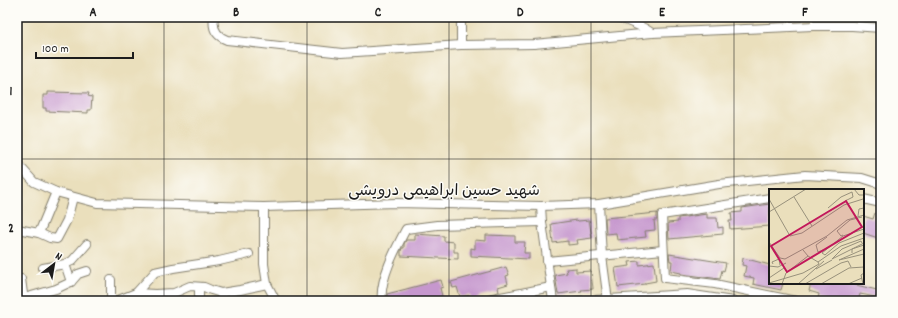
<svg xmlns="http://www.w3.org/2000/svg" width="898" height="318" font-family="Dekko,'Playpen Sans Arabic',sans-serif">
	<rect width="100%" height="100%" fill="#fdfcf7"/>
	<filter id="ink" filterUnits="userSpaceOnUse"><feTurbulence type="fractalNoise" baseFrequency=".025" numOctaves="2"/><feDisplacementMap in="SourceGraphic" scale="8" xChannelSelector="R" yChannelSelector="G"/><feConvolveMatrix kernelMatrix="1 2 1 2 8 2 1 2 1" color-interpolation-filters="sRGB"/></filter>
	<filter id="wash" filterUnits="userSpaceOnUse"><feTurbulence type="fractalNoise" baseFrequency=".012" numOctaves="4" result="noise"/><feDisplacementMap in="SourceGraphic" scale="16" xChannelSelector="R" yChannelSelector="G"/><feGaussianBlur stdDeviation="0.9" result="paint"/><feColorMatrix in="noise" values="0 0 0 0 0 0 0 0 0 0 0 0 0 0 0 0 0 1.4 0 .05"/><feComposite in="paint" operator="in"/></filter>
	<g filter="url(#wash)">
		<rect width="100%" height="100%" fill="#eadfbc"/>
		<g id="blocks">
			<!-- building -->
			<g fill="#c697ce">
				<path d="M48 92 89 93 88 96 92 97 91 110H88V113L46 111V108H43V95H48Z"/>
				<path d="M770 204V226L730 229 729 221H732L731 213 742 212V208Z"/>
				<path d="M657 213V220H654L655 230 645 231 646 237 617 240 616 233 606 234 605 218Z"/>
				<path d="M875 213 881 215V239L863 233V216L873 219Z"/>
				<path d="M707 214V218H717L718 228 723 227V234L669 239 668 223 678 222V218Z"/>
				<path d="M577 220 578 221 589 220 592 238 577 240 578 244 568 245V241L553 243 551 224Z"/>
				<path d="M415 234 444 236V241L454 242V252H458V259L401 256V251L402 248H404V244L406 240H415Z"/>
				<path d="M486 235 515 236V242H525L524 253H529V259L471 256V248L475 249V240L486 241Z"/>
				<path d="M669 254 726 263 724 271 722 270 720 279 681 274V273L671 271 672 261H670Z"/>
				<path d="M743 258 770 265V283H783L781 290 753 284 754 278 744 276 746 266 742 265Z"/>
				<path d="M639 261V265L654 263 656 281 645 283V284L618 287 615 268 630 266 629 262Z"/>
				<path d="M506 267 509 275 506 276 508 284 498 287 499 292 480 296 476 299 471 300 470 295 460 297 457 287 453 288 451 282Z"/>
				<path d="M576 268V272L591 271 593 289 581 290 582 291 558 294 555 275 567 273 566 269Z"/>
				<path d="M441 280 443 287 440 288 442 296 432 299 433 301H387V294Z"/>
				<path d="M811 283H848L881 291V298L860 294 858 301 848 300V301H827L818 299 819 294 809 291Z"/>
			</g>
		</g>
	</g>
	<g filter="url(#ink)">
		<use href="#blocks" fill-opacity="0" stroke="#837e6c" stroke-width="1"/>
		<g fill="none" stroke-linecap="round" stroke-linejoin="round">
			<!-- minor casing -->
			<g stroke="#837e6c" stroke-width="10">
				<g id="minor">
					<path d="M214 17C212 28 216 36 227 40L342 53 461 45 534 44 652 33 813 26H852L881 28"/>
					<path d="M618 17 644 28 652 33"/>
					<path d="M461 45V17"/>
					<path d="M17 163 34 182 56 192 97 203 264 207 396 203 541 206 599 204 719 184 805 175 862 178 881 184"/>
					<path d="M770 198 662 215 665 278 715 284 796 301"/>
					<path d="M863 199 881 203"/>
					<path d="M599 204 602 256 608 301"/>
					<path d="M541 206 542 222 551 287 553 301"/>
					<path d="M264 207V264L267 284 276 301"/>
					<path d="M17 229 39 233 50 238 57 239 67 220 73 197"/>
					<path d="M39 233 56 192"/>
					<path d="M547 261 663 250"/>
					<path d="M65 264 71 282"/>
					<path d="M43 268 65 264 72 261 87 244"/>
					<path d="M21 279 24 301"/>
					<path d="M111 280V301"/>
					<path d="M199 287V301"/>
					<path d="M136 293 155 272 173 268 219 261 249 254"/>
					<path d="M221 293 222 301"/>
					<path d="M24 298 56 289 71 282 78 274 87 271"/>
					<path d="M116 301 136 293 155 294 174 293 190 286 204 287 211 290 221 293 240 290 267 284"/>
					<path d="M382 301C379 280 396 248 406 229L437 225 542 222"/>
					<path d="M481 301 551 287"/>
					<path d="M577 301 687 294 733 301"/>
				</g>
			</g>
			<!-- minor -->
			<use href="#minor" stroke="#fff" stroke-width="8"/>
		</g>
	</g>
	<!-- grid -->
	<path fill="none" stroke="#1c1c1c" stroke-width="1" stroke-opacity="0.55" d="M164 17V301M307 17V301M449 17V301M591 17V301M734 17V301M17 159H881"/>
	<g text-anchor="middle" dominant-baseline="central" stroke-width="3" stroke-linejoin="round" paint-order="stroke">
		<!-- street labels -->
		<g font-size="16" fill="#1c1c1c" stroke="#fdfcf7">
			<text x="444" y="191">شهید حسین ابراهیمی درویشی</text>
		</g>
	</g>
	<!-- overview -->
	<g transform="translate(769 189)">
		<rect width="95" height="95" fill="#eadfbc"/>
		<path fill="none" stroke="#98917c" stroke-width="1" d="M85 0 90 6H95M25 8 43 37M0 10 21 47M59 19 72 8 83 3 84 8 76 12M61 22 77 12M0 23 37 0M89 27 90 20 95 19M95 40 74 47 53 64 56 66 70 54 95 44M74 46 72 47 68 42 81 31 93 28M21 47 33 44 75 16 94 10M0 53 11 69 16 70 58 47 78 31 95 26M93 54 92 52 73 60 63 70 95 54M95 60 70 71 95 65M34 61 39 67 49 73 72 57 95 49M54 61 49 63 47 56 58 48M83 64V60L95 56M4 75 3 73 10 70 11 76M0 77 9 78 17 74M47 80 63 71M0 89 15 79M0 94 34 84 50 75 49 73M13 95 17 84 39 67M29 95 55 72M36 95 72 74 79 72 82 78M52 95 80 79 95 78M79 95 93 89M94 95 92 86 95 84"/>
		<path fill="#c2185b" fill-opacity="0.15" stroke="#c2185b" stroke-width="2" d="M77 12 93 38 18 83 2 57Z"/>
		<rect width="95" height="95" fill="none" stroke="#1c1c1c" stroke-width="2"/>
	</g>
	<!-- margin -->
	<rect width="898" height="318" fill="none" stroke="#fdfcf7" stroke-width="44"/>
	<!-- north arrow -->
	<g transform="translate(54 264) rotate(31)" stroke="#fdfcf7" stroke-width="3" paint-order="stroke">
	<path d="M0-3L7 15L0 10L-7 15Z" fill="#1c1c1c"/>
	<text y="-6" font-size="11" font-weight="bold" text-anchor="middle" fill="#1c1c1c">N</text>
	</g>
	<!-- scale -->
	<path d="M36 52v6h97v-6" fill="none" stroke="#1c1c1c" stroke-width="2"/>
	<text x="42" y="52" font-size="12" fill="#1c1c1c" stroke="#fdfcf7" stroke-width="3" paint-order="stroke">100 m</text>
	<rect x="22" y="22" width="854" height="274" fill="none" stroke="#1c1c1c" stroke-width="1.5"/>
	<g font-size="13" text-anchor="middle" font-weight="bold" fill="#1c1c1c">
		<text x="93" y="16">A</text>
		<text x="236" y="16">B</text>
		<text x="378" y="16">C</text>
		<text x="520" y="16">D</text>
		<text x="662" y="16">E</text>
		<text x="805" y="16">F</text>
		<text x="11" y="95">1</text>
		<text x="11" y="232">2</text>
	</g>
</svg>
